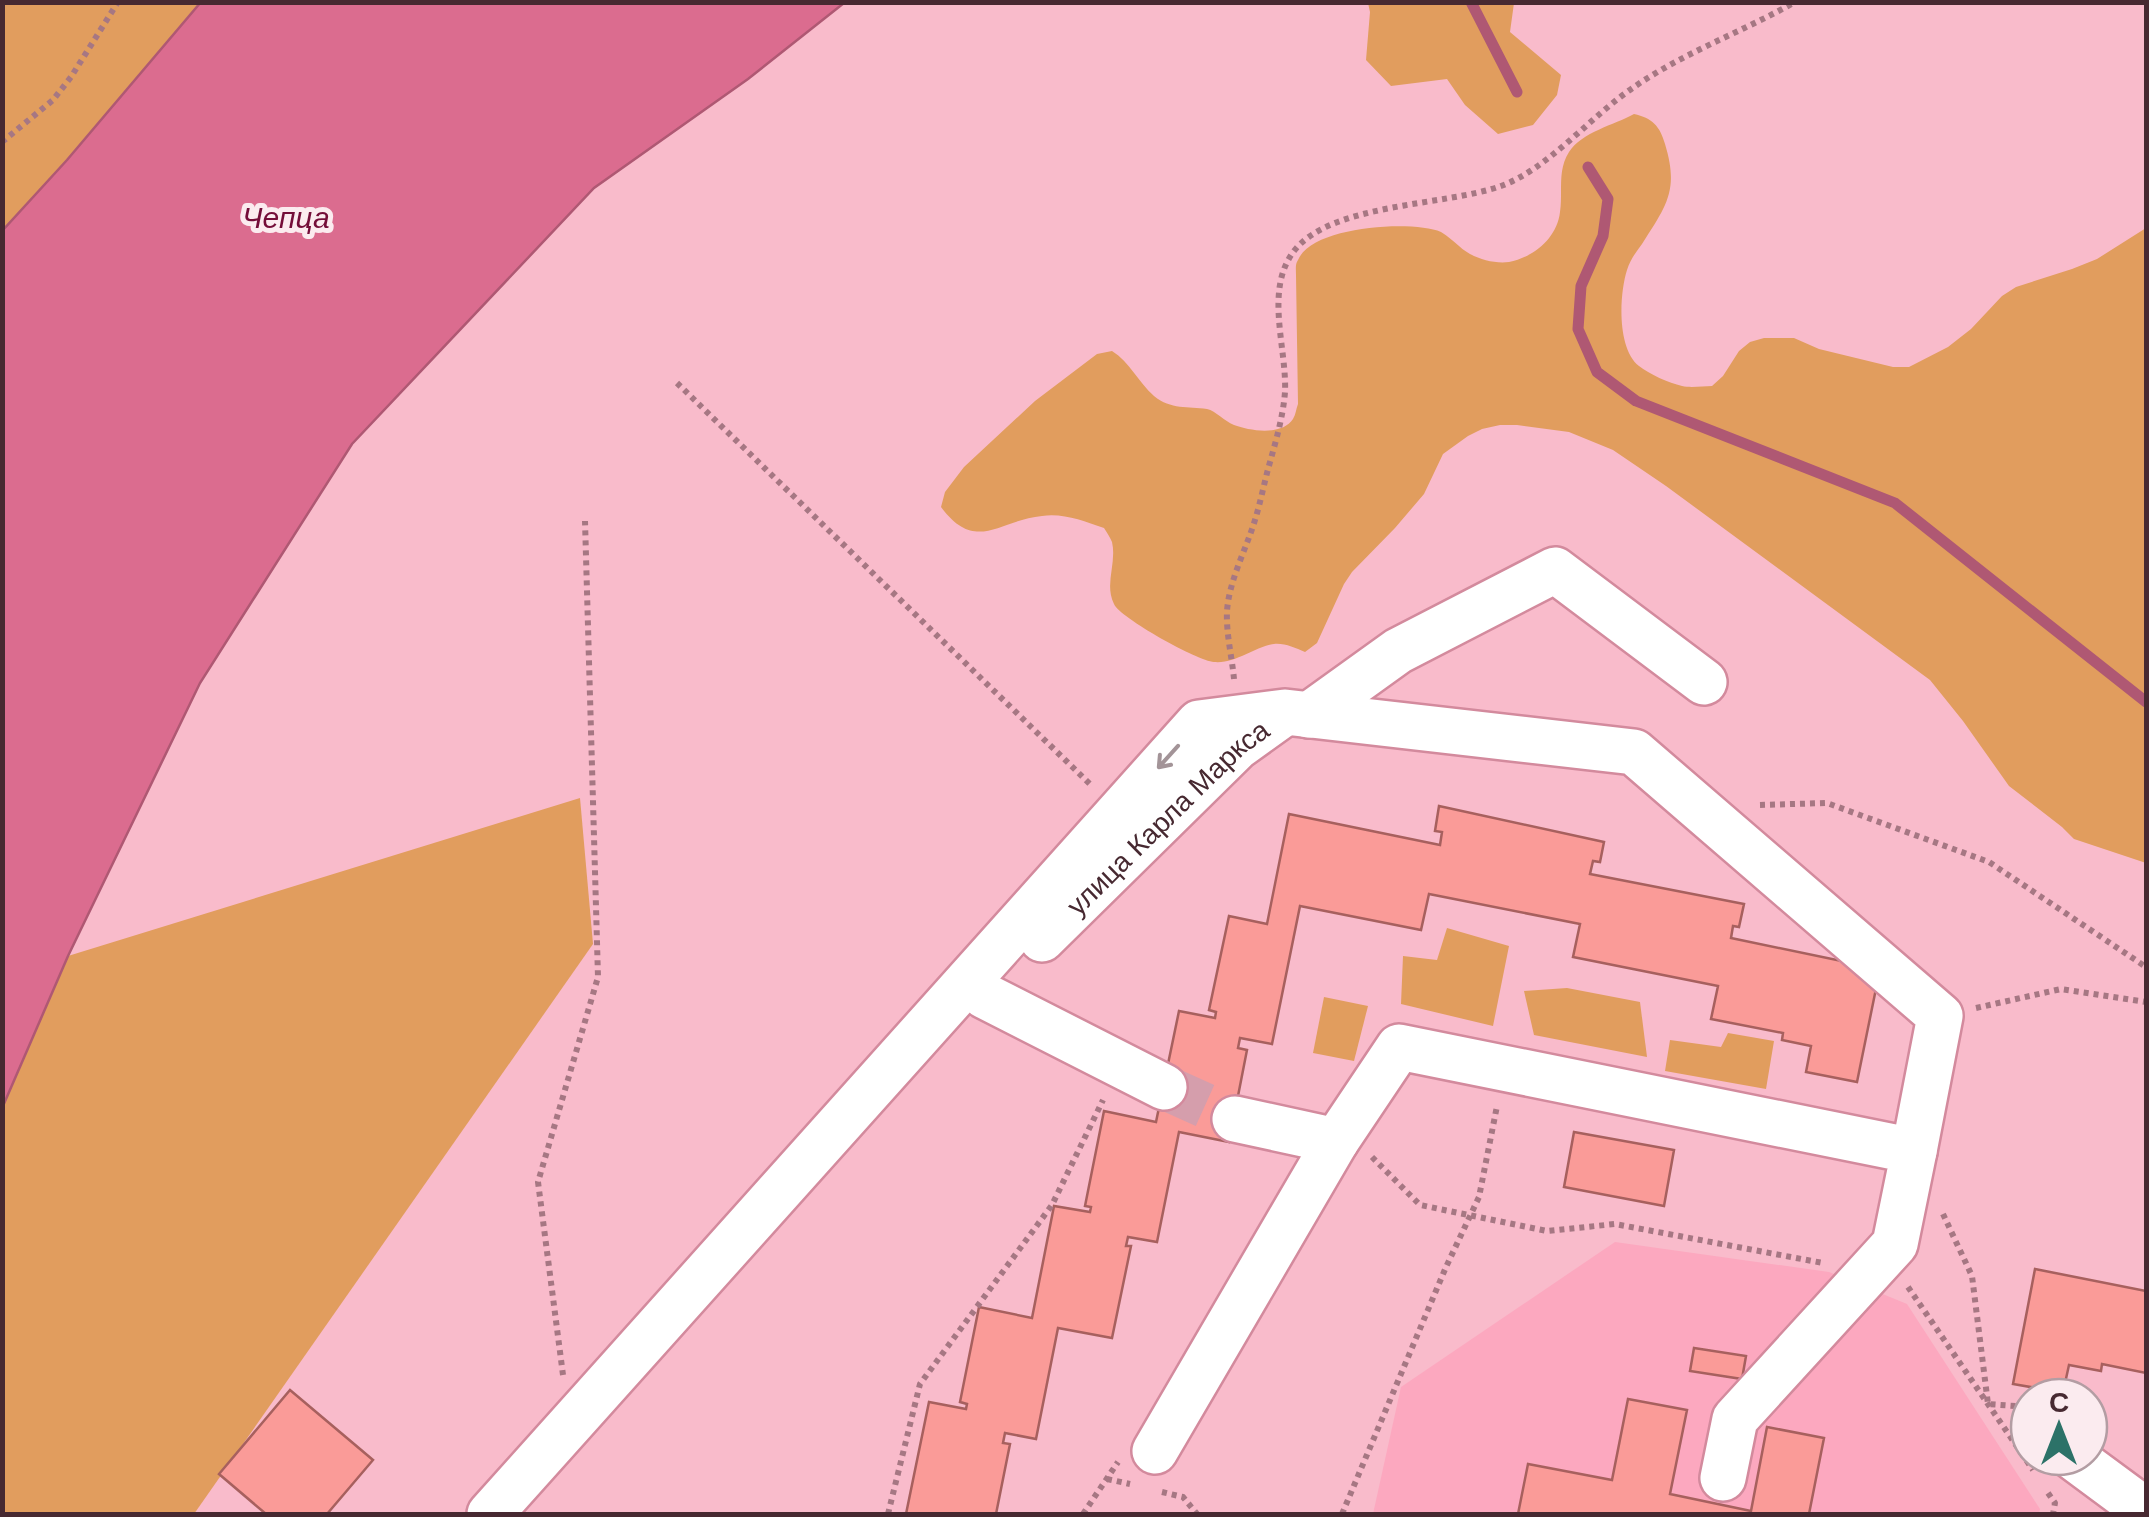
<svg xmlns="http://www.w3.org/2000/svg" width="2149" height="1517" font-family="Arial,sans-serif">
	<rect width="100%" height="100%" fill="#f9bbcb"/>
	<!-- built -->
	<path fill="#fca8bf" d="M1615 1242 1829 1272 1907 1304 2040 1509 2039 1514H1373L1401 1387Z"/>
	<!-- green -->
	<g fill="#e19d5e">
		<path d="M2 3H352L2 388Z"/>
		<path d="M1368 3H1514L1510 32 1561 75 1557 95 1533 125 1498 134 1465 105 1447 79 1391 86 1366 60 1370 12Z"/>
		<path d="M1634 114C1652 118 1660 126 1665 144 1679 190 1667 205 1642 244 1636 252 1630 260 1627 270 1619 295 1617 349 1639 366 1649 374 1669 383 1682 386 1691 388 1703 386 1712 386L1723 376 1739 351 1750 342 1764 338H1794L1819 349 1893 367H1909L1948 347 1971 329 2002 296 2016 287 2072 269 2097 259 2146 228V863L2074 839 2062 827 2009 786 1963 721 1930 680 1666 486 1613 450 1569 432 1517 425H1500L1482 429 1468 436 1443 454 1424 494 1395 528 1352 572 1344 584 1317 643 1305 652C1295 648 1285 643 1274 644 1254 647 1236 664 1214 662 1198 661 1120 618 1114 604 1104 584 1117 563 1112 542 1110 537 1107 533 1104 528 1083 521 1064 513 1042 516 999 520 976 554 941 507L945 492 964 467 1035 401 1097 354 1112 351C1130 362 1138 382 1154 396 1171 410 1188 406 1207 409 1216 411 1224 421 1234 425 1250 431 1282 436 1293 419 1296 414 1296 409 1298 404L1296 275C1296 270 1295 264 1298 260 1312 226 1412 220 1441 232 1448 236 1453 241 1459 246 1472 258 1492 264 1509 262 1534 257 1557 238 1560 212 1563 191 1557 171 1569 152 1582 132 1614 125 1634 114Z"/>
		<path d="M580 798 593 944 194 1514H3V1104L68 956Z"/>
		<path d="M1447 928 1509 946 1493 1026 1401 1004 1403 956 1437 960Z"/>
		<path d="M1567 988 1640 1002 1647 1057 1534 1035 1524 991Z"/>
		<path d="M1324 997 1368 1006 1354 1061 1313 1053Z"/>
		<path d="M1728 1033 1774 1041 1766 1089 1665 1071 1670 1040 1721 1047Z"/>
	</g>
	<!-- water -->
	<path fill="#db6c8f" stroke="#af5873" stroke-width="2.5" d="M201 2 844 3 748 79 594 188 352 444 200 683 68 956 3 1106V230L67 160Z"/>
	<g fill="none" stroke-linecap="round" stroke-linejoin="round">
		<!-- stream -->
		<g stroke="#af5873" stroke-width="11">
			<path d="M1471 2 1517 92"/>
			<path d="M1588 167 1608 199 1603 236 1581 286 1578 329 1597 372 1636 401 1895 503 2146 702"/>
		</g>
	</g>
	<!-- building -->
	<g fill="#fa9b98" stroke="#a7605e" stroke-width="2.5">
		<path d="M1439 806 1604 842 1600 862 1593 861 1590 874 1744 904 1739 927 1733 926 1731 938 1880 969 1857 1082 1806 1072 1811 1046 1782 1040 1783 1033 1711 1019 1718 986 1573 957 1580 924 1429 894 1421 930 1300 906 1272 1044 1240 1038 1238 1048 1247 1050 1229 1142 1179 1132 1157 1242 1128 1237 1126 1246H1131L1112 1338 1058 1328 1036 1439 1005 1433 1003 1443 1010 1444 996 1514H906L929 1402 966 1409 967 1404 960 1402 979 1307 1032 1318 1054 1206 1090 1212 1091 1207 1085 1206 1104 1111 1156 1122 1179 1011 1215 1018 1216 1012 1209 1010 1229 916 1267 924 1289 814 1440 845 1442 832 1435 831Z"/>
		<path d="M1574 1132 1674 1150 1664 1206 1564 1187Z"/>
		<path d="M2035 1269 2146 1291V1373L2102 1364 2101 1371 2069 1365 2062 1397H2040L2042 1389 2013 1384Z"/>
		<path d="M1694 1348 1746 1356 1742 1379 1690 1371Z"/>
		<path d="M290 1390 373 1460 327 1514H266L219 1474Z"/>
		<path d="M1628 1399 1687 1410 1670 1494 1751 1511 1767 1427 1824 1438 1809 1514H1518L1528 1464 1612 1480Z"/>
	</g>
	<g fill="none" stroke-linecap="round" stroke-linejoin="round">
		<!-- minor-tunnel -->
		<path stroke="#d59eac" stroke-width="45" stroke-dasharray="45 22" stroke-linecap="butt" d="M1164 1087 1235 1119"/>
		<!-- minor casing -->
		<g stroke="#d38a9d" stroke-width="50">
			<g id="minor">
				<path d="M1309 715 1398 651 1555 570 1704 682"/>
				<path id="s1" d="M1042 939 1237 747 1283 714"/>
				<path d="M985 996 1164 1087"/>
				<path d="M1235 1119 1336 1141 1399 1047 1914 1151 1895 1244 1735 1419 1723 1478"/>
				<path d="M1155 1451 1336 1141"/>
				<path d="M2073 1457 2146 1511"/>
				<path d="M490 1514 1199 723 1285 712 1634 752 1940 1016 1914 1151"/>
			</g>
		</g>
		<!-- path -->
		<g stroke="#a67783" stroke-width="6" stroke-dasharray="5 5" stroke-linecap="butt">
			<path d="M2 142 53 100 71 77 118 2"/>
			<path d="M677 383 1093 787"/>
			<path d="M1234 679C1232 657 1226 634 1227 611 1229 584 1242 557 1251 532 1258 513 1262 493 1267 473 1274 447 1283 419 1285 392 1287 348 1264 290 1294 251 1331 203 1445 206 1501 186 1548 169 1591 116 1634 87 1683 53 1742 32 1795 2"/>
			<path d="M1760 805 1827 803 1989 862 2146 967"/>
			<path d="M1976 1008 2061 989 2146 1002"/>
			<path d="M1372 1157 1420 1205 1547 1231 1615 1224 1823 1263"/>
			<path d="M1943 1214 1972 1276 1988 1404 2029 1407"/>
			<path d="M1908 1287 2033 1470"/>
			<path d="M563 1375 538 1182 598 977 585 521"/>
			<path d="M1107 1479 1130 1484"/>
			<path d="M1162 1492 1183 1497 1197 1514"/>
			<path d="M2048 1493 2055 1503 2053 1514"/>
			<path d="M888 1514 920 1384 1052 1205 1103 1100"/>
			<path d="M1083 1514 1118 1462"/>
			<path d="M1342 1514 1446 1267 1479 1197 1497 1106"/>
		</g>
		<!-- minor -->
		<use href="#minor" stroke="#fff" stroke-width="45"/>
	</g>
	<!-- one-way arrows -->
	<defs><path id="oneway-shaft" d="M-6 0H5M1.5-3L5.5 0L1.5 3" fill="none" stroke-width="1.6" stroke-linecap="round" stroke-linejoin="round" transform="scale(2.5)"/></defs>
	<use stroke="#a39498" href="#oneway-shaft" transform="translate(1168 757) rotate(132)"/>
	<g text-anchor="middle" dominant-baseline="central" stroke-width="10" stroke-linejoin="round" paint-order="stroke">
		<!-- street labels -->
		<g font-size="28" fill="#472931" stroke="#fbebef">
			<text stroke="none"><textPath href="#s1" startOffset="175">улица Карла Маркса</textPath></text>
		</g>
		<!-- water labels -->
		<g font-size="30" font-style="italic" fill="#740d39" stroke="#fbebef">
			<text x="286" y="217">Чепца</text>
		</g>
	</g>
	<!-- border -->
	<rect width="2149" height="1517" fill="none" stroke="#472931" stroke-width="10"/>
	<!-- north arrow -->
	<g transform="translate(2059 1427)"><circle r="48" fill="#fbebef" stroke="#b39da3" stroke-width="2.5"/>
	<path d="M0-8L18 38L0 25L-18 38Z" fill="#2c7268"/>
	<text y="-15" font-size="28" font-weight="bold" text-anchor="middle" fill="#472931">С</text>
	</g>
</svg>
